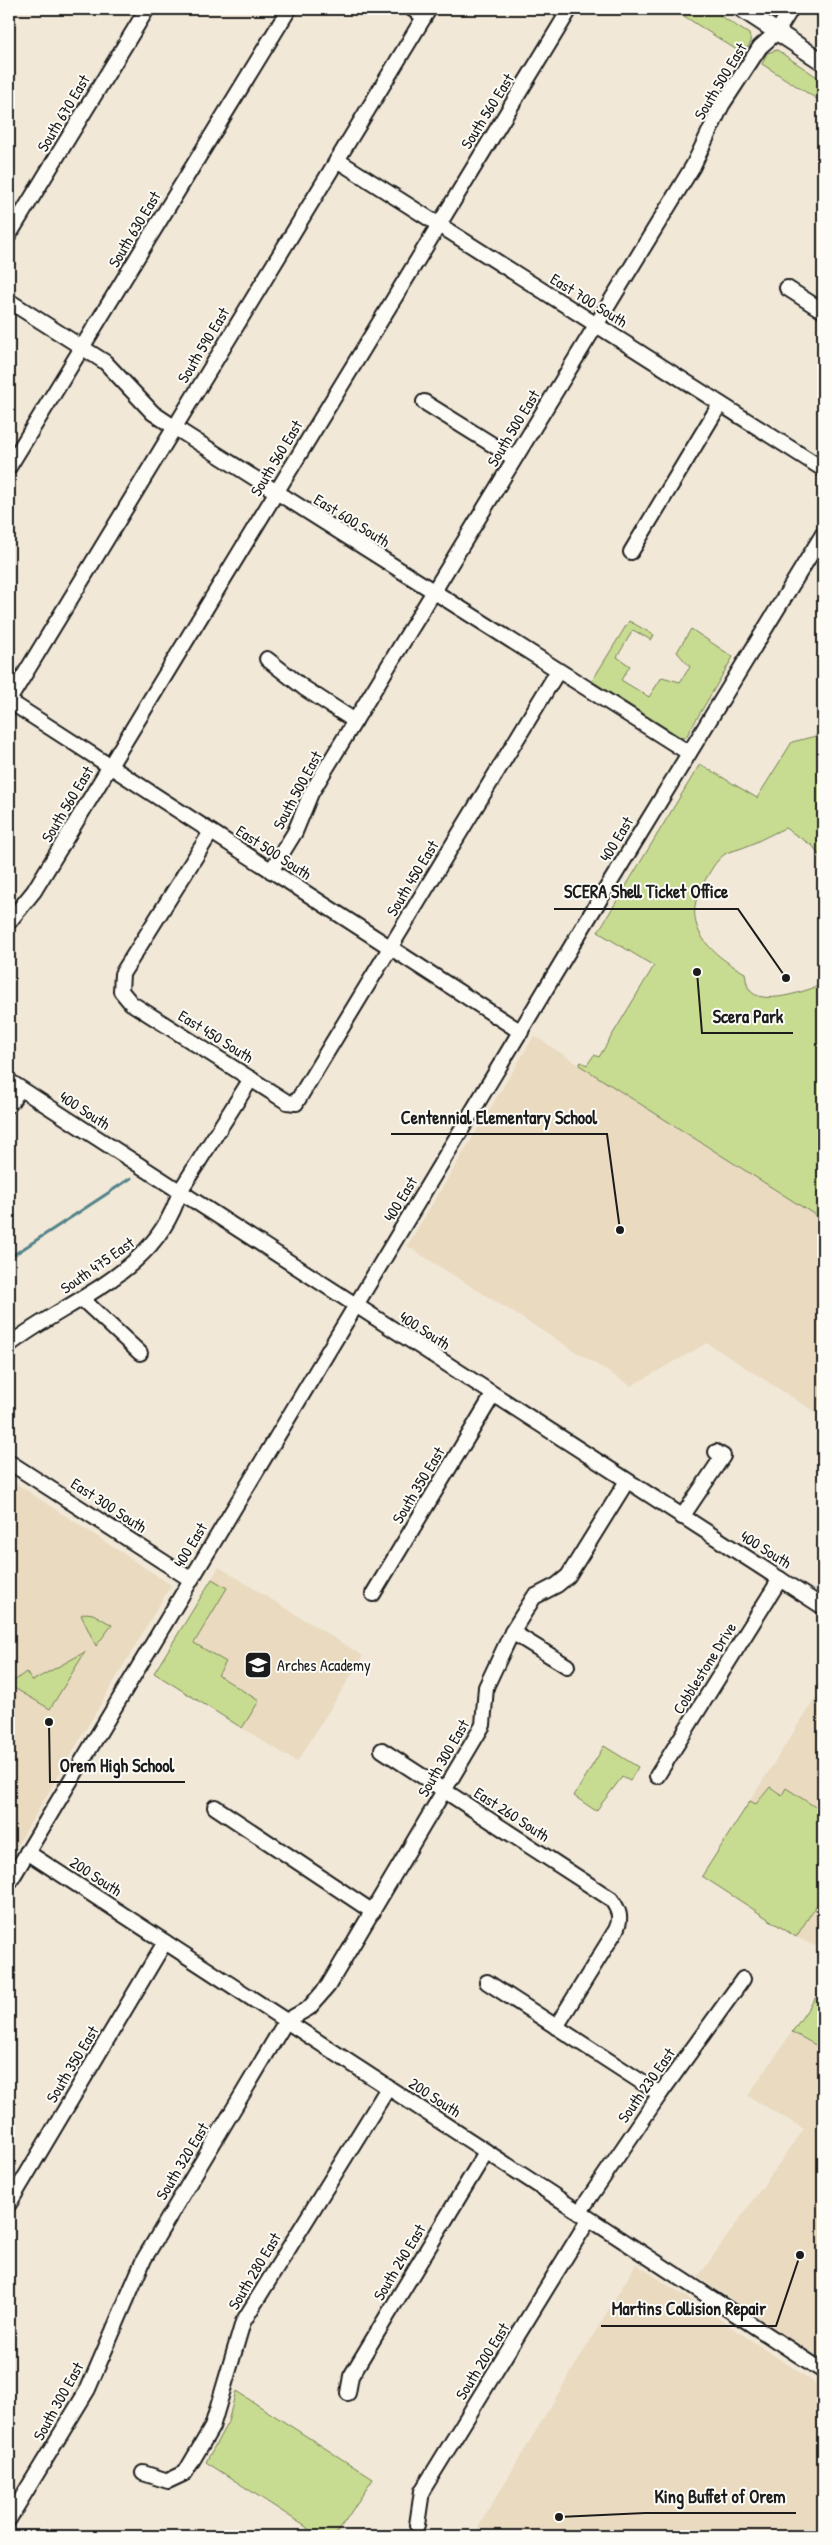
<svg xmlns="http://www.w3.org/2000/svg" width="832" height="2545" font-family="'Patrick Hand',sans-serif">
	<rect width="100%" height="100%" fill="#f1e8d7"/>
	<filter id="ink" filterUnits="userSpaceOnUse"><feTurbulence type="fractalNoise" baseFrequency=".02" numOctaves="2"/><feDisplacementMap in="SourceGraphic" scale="10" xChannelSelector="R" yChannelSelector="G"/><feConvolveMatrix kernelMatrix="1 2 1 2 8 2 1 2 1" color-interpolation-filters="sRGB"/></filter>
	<g filter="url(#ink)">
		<!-- built -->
		<g fill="#e9dac0">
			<path d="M534 1036 823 1220V1417L707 1343 631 1386 407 1246Z"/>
			<path d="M9 1479 171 1585 9 1859Z"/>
			<path d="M219 1567 363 1656 297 1762 154 1673Z"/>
			<path d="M823 1686V1950L796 1937 702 1876Z"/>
			<path d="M823 1987V2360L698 2277 804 2129 748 2096Z"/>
			<path d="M636 2264 823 2388V2510L817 2536H473Z"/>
		</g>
		<!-- green -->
		<g fill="#c8dc91" stroke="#727c56">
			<path d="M673 9H710L749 34 751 42 743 54Z"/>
			<path d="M777 50 823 81V103L762 64 767 53Z"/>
			<path d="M629 621 654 635 651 640 633 630 617 657 630 666 621 680 649 697 662 677 680 682 690 667 677 652 691 629 733 657 686 737 682 738 592 681Z"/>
			<path d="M823 723V861L813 846 785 828C769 835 754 844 739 849 734 851 729 851 725 854 715 861 710 872 704 882 679 924 708 953 745 973 746 978 746 984 749 989 760 1008 809 990 823 984V1220L579 1065 581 1062 587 1065 594 1055 599 1057 654 966 598 932 700 764 757 798 792 742 816 736Z"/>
			<path d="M212 1579 227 1588 194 1643 226 1662 218 1675 259 1701 242 1728 154 1673Z"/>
			<path d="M86 1613 93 1614 112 1625 96 1646 81 1615Z"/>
			<path d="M85 1652 50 1709 9 1685 26 1672 32 1681Z"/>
			<path d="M604 1746 638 1767 630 1781 622 1777 596 1811 574 1796Z"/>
			<path d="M770 1787 782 1795 786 1788 823 1812V1895L796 1937 702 1876 750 1801 756 1804Z"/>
			<path d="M823 1987V2049L792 2032Z"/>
			<path d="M236 2391 373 2479 335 2536H320L206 2462 228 2422Z"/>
		</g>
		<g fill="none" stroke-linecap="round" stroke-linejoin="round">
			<!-- stream -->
			<path stroke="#528289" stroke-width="3" d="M9 1258 131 1178"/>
			<!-- minor casing -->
			<g stroke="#1c1c1c" stroke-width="18">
				<g id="minor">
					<path d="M412 9 424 16"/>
					<path d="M337 160 823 469"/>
					<path d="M9 235 147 9"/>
					<path d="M787 288 823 311"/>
					<path d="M9 301 105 362 153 413 174 427 689 753"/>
					<path d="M424 402 514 458"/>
					<path d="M9 467 289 9"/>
					<path d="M631 552 720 404"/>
					<path d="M267 659 304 688 355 721"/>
					<path d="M9 700 429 9"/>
					<path d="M9 701 521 1032"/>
					<path d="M211 832 122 974 121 991 131 1003 287 1102 296 1103 558 671"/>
					<path d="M271 871 295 832 311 793 693 166 722 105 760 47 777 32 791 9"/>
					<path d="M9 922 34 891 570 9"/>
					<path d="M9 1081 823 1607"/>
					<path d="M9 1105 20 1089"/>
					<path d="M82 1299 140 1353"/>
					<path d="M9 1345C71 1297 156 1274 180 1191L251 1079"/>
					<path d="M9 1462 190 1579"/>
					<path d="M682 1517 723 1456 716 1452"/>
					<path d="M373 1594 493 1395"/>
					<path d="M512 1632 567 1666"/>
					<path d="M382 1750 611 1899C619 1910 622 1918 616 1930L556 2027"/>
					<path d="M657 1776 780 1579"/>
					<path d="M215 1807 373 1912"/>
					<path d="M27 1852 823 2371"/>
					<path d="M9 1883 586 922 823 534"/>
					<path d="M487 1982 660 2094"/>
					<path d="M9 2204 165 1942"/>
					<path d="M579 2213 660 2094 743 1979"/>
					<path d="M348 2393 351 2376 486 2152"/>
					<path d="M143 2473 168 2481 185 2473 212 2427 243 2322 388 2088"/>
					<path d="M9 2519 88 2389 144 2259 286 2021 309 2008 328 1986 483 1725 486 1687 512 1632 534 1597 557 1585 568 1576 627 1481"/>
					<path d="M417 2525 422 2491 589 2219"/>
				</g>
			</g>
			<!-- major casing -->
			<g stroke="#1c1c1c" stroke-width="20">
				<path id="major" d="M742 9 823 62"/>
			</g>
			<!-- minor -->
			<use href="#minor" stroke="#fdfcf7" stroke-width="14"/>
			<!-- major -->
			<use href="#major" stroke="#fdfcf7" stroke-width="16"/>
		</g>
	</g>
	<!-- icons -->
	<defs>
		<g id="school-square" transform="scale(1.4375)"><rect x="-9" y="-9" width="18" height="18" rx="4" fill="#1c1c1c" stroke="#fdfcf7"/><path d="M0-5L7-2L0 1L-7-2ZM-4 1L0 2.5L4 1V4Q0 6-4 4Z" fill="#fff"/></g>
	</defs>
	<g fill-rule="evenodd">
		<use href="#school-square" x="258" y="1665"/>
	</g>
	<g text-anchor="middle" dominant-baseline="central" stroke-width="4" stroke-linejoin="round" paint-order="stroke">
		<!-- street labels -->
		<g font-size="16" fill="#1c1c1c" stroke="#fdfcf7">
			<text transform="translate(720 81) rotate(-59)">South 500 East</text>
			<text transform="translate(487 111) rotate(-58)">South 560 East</text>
			<text transform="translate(63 113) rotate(-59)">South 670 East</text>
			<text transform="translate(134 229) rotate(-59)">South 630 East</text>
			<text transform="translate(589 300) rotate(32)">East 700 South</text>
			<text transform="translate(203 345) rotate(-59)">South 590 East</text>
			<text transform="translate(513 428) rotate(-59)">South 500 East</text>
			<text transform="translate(276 458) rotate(-59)">South 560 East</text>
			<text transform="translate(352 520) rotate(32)">East 600 South</text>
			<text transform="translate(297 790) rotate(-62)">South 500 East</text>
			<text transform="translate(67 804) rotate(-59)">South 560 East</text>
			<text transform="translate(616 839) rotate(-59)">400 East</text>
			<text transform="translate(274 852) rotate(33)">East 500 South</text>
			<text transform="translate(412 878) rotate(-59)">South 450 East</text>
			<text transform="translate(216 1036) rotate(32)">East 450 South</text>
			<text transform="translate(85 1110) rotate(33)">400 South</text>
			<text transform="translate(400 1199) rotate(-59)">400 East</text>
			<text transform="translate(97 1265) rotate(-35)">South 475 East</text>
			<text transform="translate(425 1330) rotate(33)">400 South</text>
			<text transform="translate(418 1485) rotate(-59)">South 350 East</text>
			<text transform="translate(109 1505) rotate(33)">East 300 South</text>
			<text transform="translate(190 1545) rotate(-59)">400 East</text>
			<text transform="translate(766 1549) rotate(32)">400 South</text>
			<text transform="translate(704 1668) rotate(-58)">Cobblestone Drive</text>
			<text transform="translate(443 1758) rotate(-60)">South 300 East</text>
			<text transform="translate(512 1814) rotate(33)">East 260 South</text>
			<text transform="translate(96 1876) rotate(33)">200 South</text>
			<text transform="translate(72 2064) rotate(-59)">South 350 East</text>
			<text transform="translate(646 2085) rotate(-55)">South 230 East</text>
			<text transform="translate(435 2097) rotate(33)">200 South</text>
			<text transform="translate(182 2161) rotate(-59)">South 320 East</text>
			<text transform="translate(399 2262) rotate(-59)">South 240 East</text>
			<text transform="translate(254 2271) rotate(-59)">South 280 East</text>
			<text transform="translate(482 2361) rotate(-58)">South 200 East</text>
			<text transform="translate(58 2401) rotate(-61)">South 300 East</text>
		</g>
		<!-- poi labels -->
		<g font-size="16" fill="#1c1c1c" stroke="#fdfcf7" text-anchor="start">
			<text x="277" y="1665">Arches Academy</text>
		</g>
	</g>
	<!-- callouts -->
	<path fill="none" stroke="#1c1c1c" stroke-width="2" d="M786 978L738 909H554M697 972L702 1033H793M620 1230L607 1134H391M49 1722L50 1782H185M800 2255L776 2326H601M559 2517L645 2513H796"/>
	<g fill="#1c1c1c" stroke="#fdfcf7" stroke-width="2">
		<circle cx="786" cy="978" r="5"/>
		<circle cx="697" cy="972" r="5"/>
		<circle cx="620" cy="1230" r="5"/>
		<circle cx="49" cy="1722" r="5"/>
		<circle cx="800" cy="2255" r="5"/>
		<circle cx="559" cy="2517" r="5"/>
	</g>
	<g font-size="18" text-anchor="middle" font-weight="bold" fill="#1c1c1c" stroke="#fdfcf7" stroke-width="4" stroke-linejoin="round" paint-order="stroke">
		<text x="646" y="898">SCERA Shell Ticket Office</text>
		<text x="748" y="1023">Scera Park</text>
		<text x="499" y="1124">Centennial Elementary School</text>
		<text x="117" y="1772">Orem High School</text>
		<text x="689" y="2315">Martins Collision Repair</text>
		<text x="720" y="2503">King Buffet of Orem</text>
	</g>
	<!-- margin -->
	<rect width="832" height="2545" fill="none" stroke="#fdfcf7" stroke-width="30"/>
	<rect x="15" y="15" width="802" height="2515" fill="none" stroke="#1c1c1c" stroke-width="2" filter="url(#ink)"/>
</svg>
